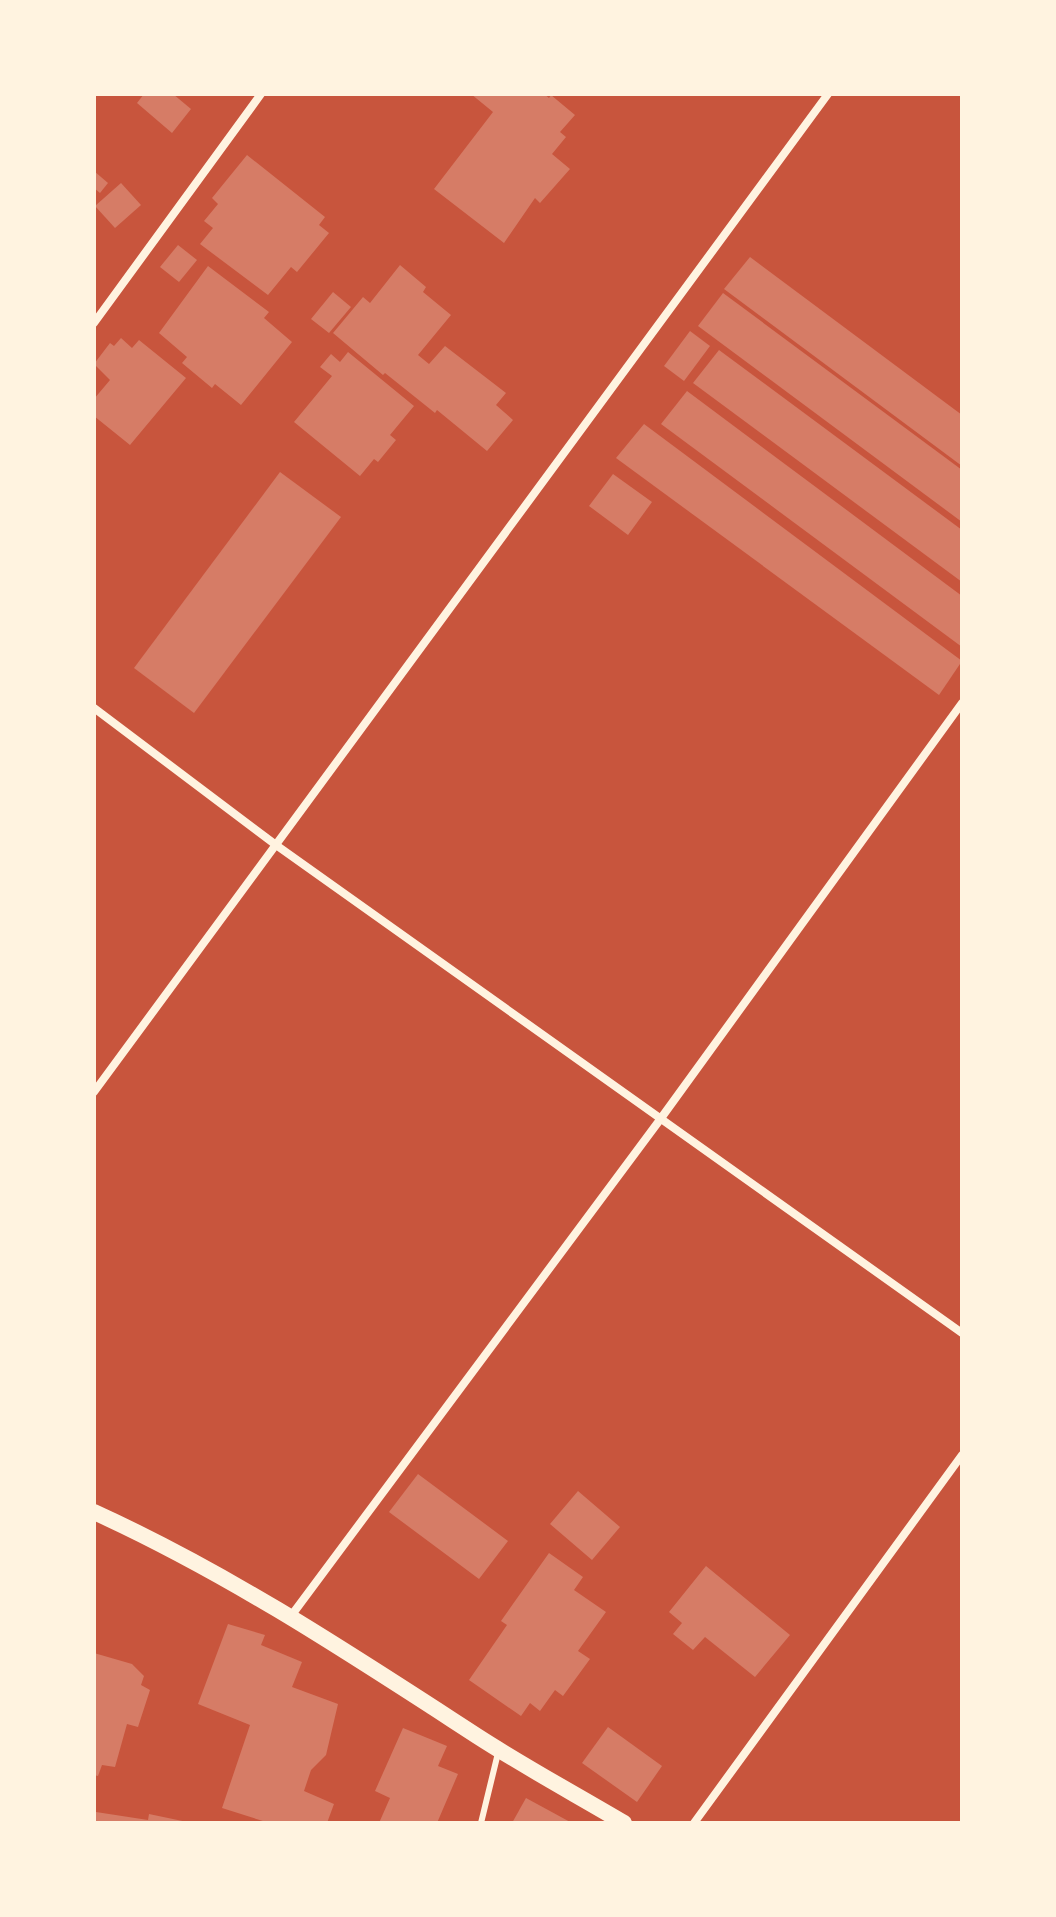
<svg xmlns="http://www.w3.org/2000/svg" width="1056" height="1917" font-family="Arial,sans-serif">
	<rect width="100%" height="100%" fill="#c8553d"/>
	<!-- building -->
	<g fill="#d67c66">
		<path d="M144 94H173L191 109 172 133 137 103Z"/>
		<path d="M471 94H544L549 98 551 95 575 115 560 132 566 137 552 154 570 169 540 203 535 198 504 243 434 189 493 112Z"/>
		<path d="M247 155 325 217 319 225 329 233 297 272 291 267 268 295 200 244 213 228 204 221 218 204 212 198Z"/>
		<path d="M94 171 108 183 100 193 94 188Z"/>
		<path d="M121 183 141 205 115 228 95 206Z"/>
		<path d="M178 245 197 260 179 282 160 267Z"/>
		<path d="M750 257 962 415V466L724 289Z"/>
		<path d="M400 265 426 287 423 292 451 315 418 355 429 364 445 346 506 393 496 405 513 420 487 451 437 410 435 413 385 373 383 375 333 333 363 297 370 303Z"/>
		<path d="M208 266 269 312 264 318 292 342 241 405 215 384 212 388 182 363 187 357 159 333Z"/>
		<path d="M333 292 351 307 329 333 311 319Z"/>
		<path d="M723 293 962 470V522L698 326Z"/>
		<path d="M690 331 710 346 684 381 664 366Z"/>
		<path d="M121 338 132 348 139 340 186 378 130 445 94 416V399L110 380 94 364 110 343 114 346Z"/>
		<path d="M719 350 962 530V582L693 383Z"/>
		<path d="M348 352 414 406 390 435 396 440 378 462 374 459 360 476 294 422 332 376 320 367 331 354 340 362Z"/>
		<path d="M687 391 962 596V647L661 424Z"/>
		<path d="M644 424 962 661 939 695 616 458Z"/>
		<path d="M280 472 341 517 194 713 134 668Z"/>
		<path d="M613 474 652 502 628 535 589 506Z"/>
		<path d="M418 1474 508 1541 479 1579 389 1512Z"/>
		<path d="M578 1491 620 1527 592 1560 550 1524Z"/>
		<path d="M549 1553 583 1577 574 1590 606 1612 578 1651 590 1659 563 1696 555 1690 540 1711 530 1703 521 1716 469 1680 507 1625 501 1621Z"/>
		<path d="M706 1566 790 1635 755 1677 705 1637 693 1650 673 1634 682 1623 669 1612Z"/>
		<path d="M228 1624 265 1635 261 1645 302 1662 292 1687 338 1704 326 1755 311 1770 304 1791 334 1804 327 1823H269L222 1808 250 1725 198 1704Z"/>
		<path d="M94 1653 132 1664 144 1676 141 1685 150 1690 138 1727 127 1724 115 1767 102 1765 98 1776 94 1775Z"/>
		<path d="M608 1727 662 1766 637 1802 582 1763Z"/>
		<path d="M403 1728 447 1746 438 1766 458 1774 437 1823H379L390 1798 375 1791Z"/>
		<path d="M526 1798 572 1823H512Z"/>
		<path d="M96 1812 148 1820 149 1814 192 1823H94Z"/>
	</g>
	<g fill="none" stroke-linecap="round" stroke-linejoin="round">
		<!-- service -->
		<path stroke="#fff3e0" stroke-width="6" d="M481 1823 498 1753"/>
		<!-- minor -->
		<g stroke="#fff3e0" stroke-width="8">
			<path d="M94 323 261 94"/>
			<path d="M94 708 276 845 962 1333"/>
			<path d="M94 1092 828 94"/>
			<path d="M291 1616 659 1121 962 703"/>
			<path d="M694 1823 962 1455"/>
		</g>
		<!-- secondary -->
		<path stroke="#fff3e0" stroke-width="16" d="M94 1512C230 1574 352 1655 477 1736 525 1767 575 1794 624 1823"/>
	</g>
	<!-- border -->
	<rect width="1056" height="1917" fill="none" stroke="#fff3e0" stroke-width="192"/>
</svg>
